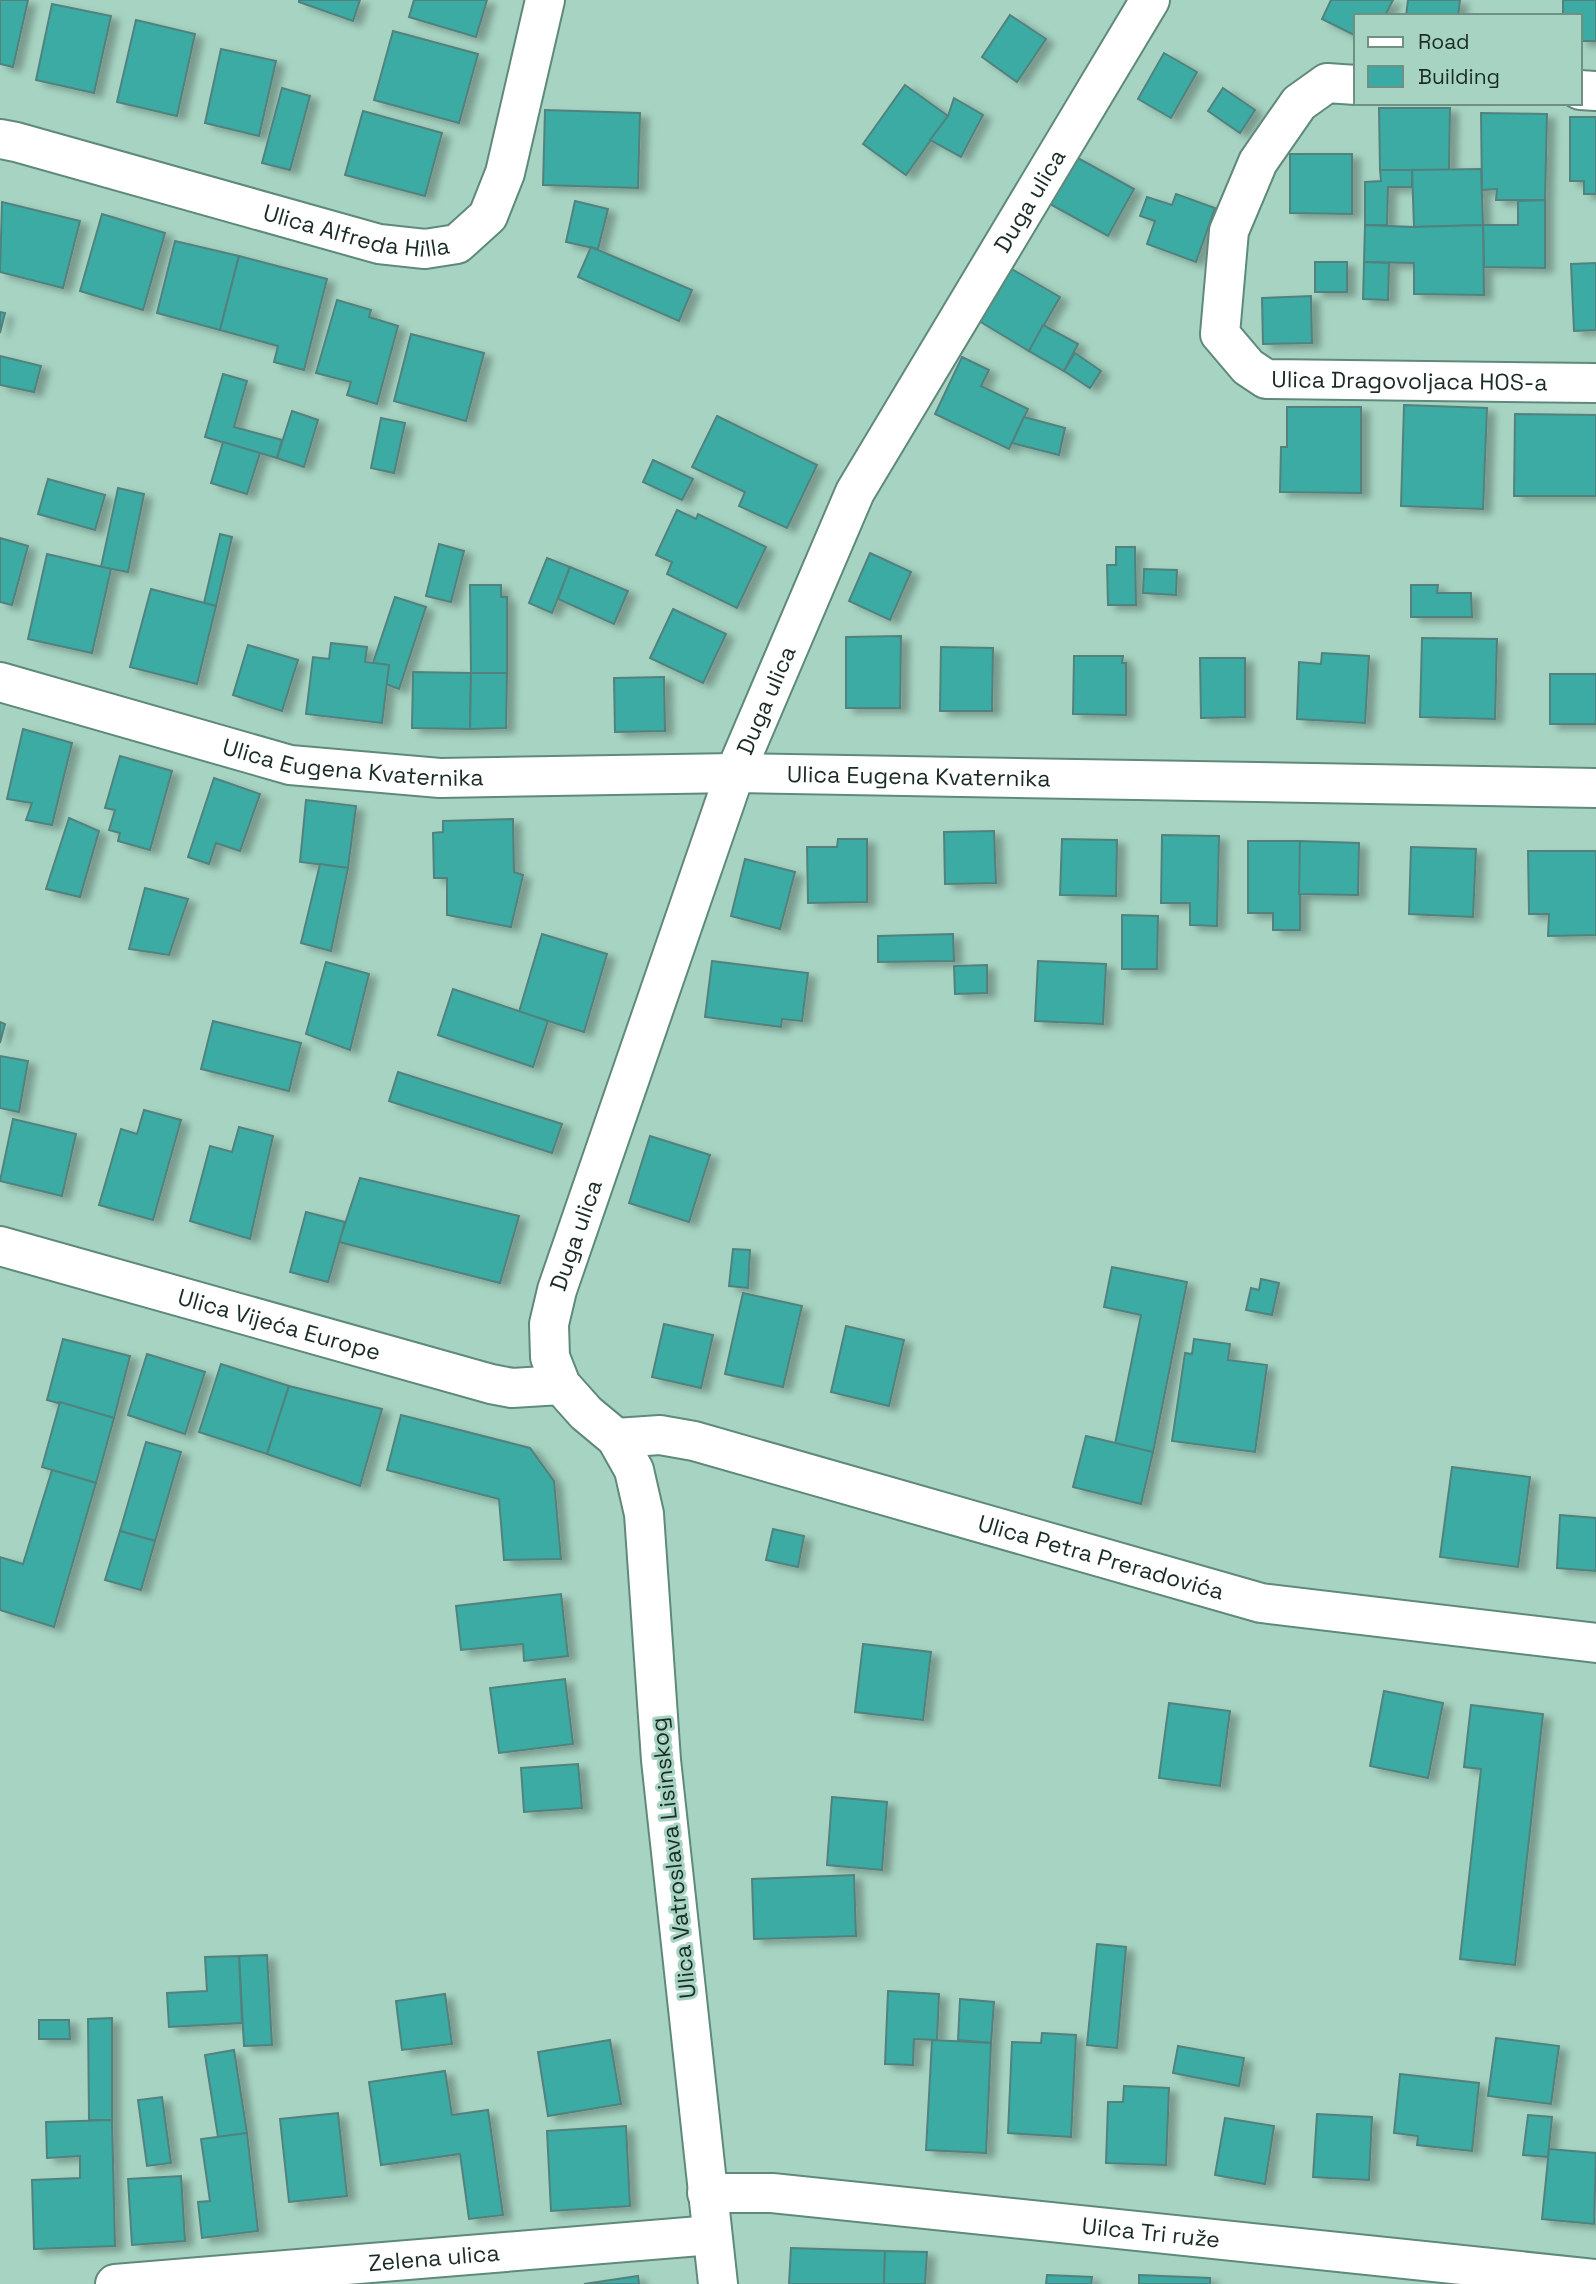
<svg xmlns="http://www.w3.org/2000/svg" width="1596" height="2284" font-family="'Space Grotesk',sans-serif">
	<defs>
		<filter id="shadow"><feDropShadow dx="8" dy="4.5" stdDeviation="3.5" flood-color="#0004"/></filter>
	</defs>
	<rect width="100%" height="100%" fill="#a7d4c2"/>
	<!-- building -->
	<g fill="#3aaba4" stroke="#52827e" stroke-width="2" filter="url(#shadow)">
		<path d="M0 0H28L13 67 0 64Z"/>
		<path d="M299 0H360L353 21 299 2Z"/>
		<path d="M414 0H487L476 37 409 17Z"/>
		<path d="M1331 0H1393L1385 16H1356V36L1322 19Z"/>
		<path d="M1408 0H1460L1458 16H1406Z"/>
		<path d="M1563 0H1596V41H1580V16H1563Z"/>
		<path d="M52 4 111 16 94 93 36 80Z"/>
		<path d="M1010 15 1046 39 1017 82 982 57Z"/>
		<path d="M136 20 195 34 177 116 117 102Z"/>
		<path d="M393 31 478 54 459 123 374 100Z"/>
		<path d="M221 49 276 61 259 136 205 123Z"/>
		<path d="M1164 53 1197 72 1171 118 1138 99Z"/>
		<path d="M905 85 948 116 906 175 863 144Z"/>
		<path d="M282 88 310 96 290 170 262 163Z"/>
		<path d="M1223 88 1255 110 1240 133 1208 111Z"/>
		<path d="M954 98 983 115 961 157 930 140 948 116Z"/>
		<path d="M1379 108H1450L1449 170H1380Z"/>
		<path d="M545 110 640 113 638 188 543 185Z"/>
		<path d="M363 111 442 133 425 196 345 175Z"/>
		<path d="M1481 113 1547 114 1545 200H1496L1497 189 1482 190Z"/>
		<path d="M1570 117H1596V194H1584V181H1570Z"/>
		<path d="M1290 154H1352V214L1290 213Z"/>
		<path d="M1076 157 1134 189 1108 236 1050 204Z"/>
		<path d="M1481 169 1483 225 1414 227 1412 170Z"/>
		<path d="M1380 170H1412V187H1388L1387 225H1365V182L1381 181Z"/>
		<path d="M1176 194 1215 208 1196 262 1147 244 1155 221 1140 216 1147 197 1172 205Z"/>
		<path d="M1545 200V268L1484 267 1483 225H1518V201Z"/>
		<path d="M575 201 608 209 598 249 566 242Z"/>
		<path d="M2 202 80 221 63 288 0 272Z"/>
		<path d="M102 214 165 233 143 310 80 291Z"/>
		<path d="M1365 225 1414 227 1483 225 1484 295 1414 294V263L1364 262Z"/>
		<path d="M175 241 239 256 220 330 157 313Z"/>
		<path d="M591 247 692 290 679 321 578 277Z"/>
		<path d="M239 256 327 279 304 370 274 362 278 346 220 330Z"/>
		<rect x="1315" y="262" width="32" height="30"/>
		<path d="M1364 262 1389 263 1388 300 1363 299Z"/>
		<path d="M1596 263V330L1574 331 1571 264Z"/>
		<path d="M1010 268 1060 297 1029 351 979 321Z"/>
		<path d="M1311 296 1312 343 1263 344 1262 298Z"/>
		<path d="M337 300 371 310 369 317 398 326 377 404 347 395 351 382 316 373Z"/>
		<path d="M0 312 5 313 0 333Z"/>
		<path d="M1043 325 1078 344 1064 371 1029 351Z"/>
		<path d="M411 334 484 353 466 421 394 401Z"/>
		<path d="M1075 353 1101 371 1090 388 1064 371Z"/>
		<path d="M0 356 41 366 34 392 0 385Z"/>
		<path d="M962 357 989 370 981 386 1028 409 1009 449 935 414Z"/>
		<path d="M223 374 247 381 234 427 282 440 277 458 205 437Z"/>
		<path d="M1404 405 1487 408 1483 509 1401 506Z"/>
		<path d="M1287 407H1361V493L1280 492 1281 447H1287Z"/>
		<path d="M292 411 318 420 304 467 277 458Z"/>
		<path d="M1515 414 1596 415V496H1514Z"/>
		<path d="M717 416 817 465 787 528 739 506 745 492 692 467Z"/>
		<path d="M1024 417 1065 428 1059 455 1012 443Z"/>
		<path d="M381 418 405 423 394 473 371 468Z"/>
		<path d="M223 442 260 453 247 494 211 483Z"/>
		<path d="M653 460 693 479 682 500 643 482Z"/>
		<path d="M48 479 105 495 95 530 38 514Z"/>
		<path d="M118 488 144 494 128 572 101 567Z"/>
		<path d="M677 510 696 519 698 514 766 547 737 608 667 574 672 562 656 555Z"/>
		<path d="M220 534 232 537 216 606 204 603Z"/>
		<path d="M0 538 28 546 12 605 0 602Z"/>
		<path d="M439 544 464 551 451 602 426 596Z"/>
		<path d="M1116 547H1135L1136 605H1108L1107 565H1116Z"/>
		<path d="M870 553 911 572 890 620 849 601Z"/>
		<path d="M47 554 111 569 92 653 28 639Z"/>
		<path d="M547 558 570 567 552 613 529 603Z"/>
		<path d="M570 567 628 591 614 624 558 599Z"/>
		<path d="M1144 569 1177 570 1176 595 1143 593Z"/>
		<path d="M470 585H501V597H507V673H471Z"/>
		<path d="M1411 585H1438L1437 593H1471L1472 617H1411Z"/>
		<path d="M151 589 216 606 197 684 130 667Z"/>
		<path d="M395 597 426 607 399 689 386 684 389 665 373 663Z"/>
		<path d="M673 609 726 634 703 683 650 658Z"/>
		<path d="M901 636 900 708H846V637Z"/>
		<path d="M1422 638 1497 639 1495 719 1420 717Z"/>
		<path d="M331 643 367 647 365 662 389 665 382 723 306 714 313 657 329 659Z"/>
		<path d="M248 645 298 660 282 711 233 695Z"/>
		<path d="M941 647 993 648 992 711H940Z"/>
		<path d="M1322 653 1369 656 1365 723 1297 719 1299 662 1321 664Z"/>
		<path d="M1074 656H1123L1122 663H1126V715L1073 714Z"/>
		<path d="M1200 658H1245V717L1201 718Z"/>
		<path d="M413 672 471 673 470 729 412 728Z"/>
		<path d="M471 673H507L506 728 470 729Z"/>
		<rect x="1550" y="674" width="46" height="50"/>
		<path d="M664 677 665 731 615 732 614 678Z"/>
		<path d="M23 729 72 743 52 825 26 820 32 803 7 799Z"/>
		<path d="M120 756 172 771 150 850 118 841 120 833 109 830 115 810 105 808Z"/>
		<path d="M214 778 260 794 240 851 216 843 209 864 188 857Z"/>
		<path d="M306 800 356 806 348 868 300 862Z"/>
		<path d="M69 818 99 831 80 897 46 889Z"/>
		<path d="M513 819 514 872 523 875 511 927 447 915V878H434L433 833 443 832V821Z"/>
		<path d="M994 831 996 883 945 884 944 832Z"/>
		<path d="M1162 835 1219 836 1217 926 1190 925V903H1161Z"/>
		<path d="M838 839H867V902L808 903 807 847H837Z"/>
		<path d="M1062 839 1117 840 1116 896 1060 895Z"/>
		<path d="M1248 841H1300V930H1273V913H1248Z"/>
		<path d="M1300 841 1359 843 1358 895 1299 894Z"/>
		<path d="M1411 847 1476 849 1473 917 1409 914Z"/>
		<path d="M1528 851H1596V935L1548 936 1549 914H1529Z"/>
		<path d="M745 859 795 872 780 929 731 916Z"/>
		<path d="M320 864 348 868 331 951 301 943Z"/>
		<path d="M145 888 188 899 169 955 129 949Z"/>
		<path d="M1122 915 1158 916 1157 969H1122Z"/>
		<path d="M542 934 607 954 584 1032 519 1012Z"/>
		<path d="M953 934 954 961 878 962V936Z"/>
		<path d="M712 961 808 973 802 1021 782 1019 781 1027 705 1017Z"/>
		<path d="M1038 961 1106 964 1103 1024 1035 1021Z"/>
		<path d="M326 962 369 974 350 1050 306 1034Z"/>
		<path d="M987 965V993L955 994 954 966Z"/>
		<path d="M453 989 548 1021 533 1067 438 1035Z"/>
		<path d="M213 1021 301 1043 289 1091 201 1069Z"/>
		<path d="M0 1022 5 1024 0 1043Z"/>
		<path d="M0 1056 28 1061 19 1112 0 1108Z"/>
		<path d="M398 1072 562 1124 552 1153 389 1101Z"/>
		<path d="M144 1110 181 1120 153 1220 99 1205 121 1129 137 1134Z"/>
		<path d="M13 1119 76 1134 62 1196 0 1181Z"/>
		<path d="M239 1127 273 1136 250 1239 190 1221 210 1146 232 1152Z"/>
		<path d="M650 1136 710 1155 689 1222 629 1203Z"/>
		<path d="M360 1178 519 1216 500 1283 339 1242Z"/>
		<path d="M306 1212 345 1222 328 1282 290 1272Z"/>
		<path d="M733 1249 750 1250 748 1288 729 1286Z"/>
		<path d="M1112 1267 1187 1282 1153 1452 1115 1444 1141 1315 1104 1307Z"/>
		<path d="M1261 1279 1279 1283 1272 1315 1246 1310 1251 1288 1259 1290Z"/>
		<path d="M743 1293 802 1306 783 1387 725 1374Z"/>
		<path d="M664 1324 713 1335 701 1388 652 1377Z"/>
		<path d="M846 1326 904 1340 889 1406 831 1392Z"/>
		<path d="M63 1339 130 1356 114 1418 47 1400Z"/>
		<path d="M1194 1339 1230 1344 1228 1360 1267 1365 1255 1452 1172 1441 1185 1353 1192 1354Z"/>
		<path d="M147 1354 205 1372 185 1434 128 1415Z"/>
		<path d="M221 1364 289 1386 267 1454 199 1432Z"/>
		<path d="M289 1386 382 1409 360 1486 267 1454Z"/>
		<path d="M60 1402 114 1418 96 1483 42 1467Z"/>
		<path d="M401 1415 530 1448 554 1481 561 1559 504 1560 499 1499 387 1470Z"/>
		<path d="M1086 1436 1153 1452 1141 1504 1073 1487Z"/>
		<path d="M146 1442 181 1452 155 1541 120 1531Z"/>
		<path d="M1452 1467 1530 1477 1518 1567 1440 1557Z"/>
		<path d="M52 1470 96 1483 54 1627 0 1610V1557L23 1564Z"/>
		<path d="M1560 1515 1596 1518V1571L1557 1568Z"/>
		<path d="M773 1529 804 1536 798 1567 766 1560Z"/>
		<path d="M120 1531 155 1541 141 1590 105 1580Z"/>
		<path d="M561 1594 568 1656 524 1661 523 1644 461 1650 456 1606Z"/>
		<path d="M863 1644 931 1652 923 1720 855 1712Z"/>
		<path d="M565 1679 573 1744 499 1753 490 1688Z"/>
		<path d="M1384 1691 1443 1703 1428 1778 1370 1766Z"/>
		<path d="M1169 1703 1230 1711 1220 1786 1159 1778Z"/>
		<path d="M1471 1705 1543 1714 1515 1965 1460 1959 1481 1769 1464 1767Z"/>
		<path d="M578 1764 582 1808 524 1812 521 1768Z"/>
		<path d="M832 1797 887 1802 882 1870 827 1865Z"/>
		<path d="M854 1875 856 1936 754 1939 752 1879Z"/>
		<path d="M1097 1944 1126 1947 1117 2048 1087 2045Z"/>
		<path d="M267 1955 272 2045 244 2046 239 1956Z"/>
		<path d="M239 1956 242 2023 169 2027 167 1993 207 1991 205 1957Z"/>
		<path d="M888 1991 939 1994 937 2040 914 2039 913 2065 885 2064Z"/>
		<path d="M445 1994 452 2044 402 2050 396 2001Z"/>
		<path d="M960 1999 994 2002 991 2043 958 2040Z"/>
		<path d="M112 2018V2120H89L88 2019Z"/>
		<path d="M39 2020H69L70 2039H39Z"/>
		<path d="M1042 2033 1076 2035 1071 2137 1008 2133 1012 2042 1041 2043Z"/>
		<path d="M1496 2038 1559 2046 1551 2104 1488 2096Z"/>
		<path d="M610 2040 621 2104 548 2116 538 2052Z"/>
		<path d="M932 2040 991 2043 986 2153 926 2150Z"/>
		<path d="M1178 2046 1244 2058 1239 2086 1173 2073Z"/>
		<path d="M234 2050 247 2133 218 2137 205 2055Z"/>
		<path d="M445 2071 452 2115 488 2110 503 2215 469 2219 460 2154 381 2165 369 2082Z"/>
		<path d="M1400 2074 1479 2083 1472 2151 1417 2145 1418 2136 1394 2133Z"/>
		<path d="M1124 2086 1169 2088 1166 2165 1106 2163 1108 2102H1123Z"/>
		<path d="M162 2097 171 2163 147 2166 138 2100Z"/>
		<path d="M338 2113 347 2196 289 2202 280 2119Z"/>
		<path d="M1317 2114 1372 2117 1369 2180 1313 2177Z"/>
		<path d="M1528 2115 1552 2117 1548 2157 1523 2155Z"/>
		<path d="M1225 2118 1274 2126 1265 2184 1215 2175Z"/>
		<path d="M112 2120 115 2246 34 2249 32 2180 80 2178V2156L47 2158 46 2122Z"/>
		<path d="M626 2126 630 2206 551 2211 547 2131Z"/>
		<path d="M247 2133 258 2231 202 2238 198 2202 210 2201 201 2139Z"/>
		<path d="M1549 2149 1596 2153 1594 2224 1542 2219Z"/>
		<path d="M181 2176 185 2241 132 2245 128 2179Z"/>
		<path d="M791 2248 885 2251 884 2284H789Z"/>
		<path d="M885 2251 927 2252 925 2284H884Z"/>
		<path d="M1047 2275 1092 2277 1091 2284H1046Z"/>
		<path d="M1139 2275 1210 2278V2284H1139Z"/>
		<path d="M638 2276 639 2284H584Z"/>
	</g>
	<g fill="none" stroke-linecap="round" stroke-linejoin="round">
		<!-- minor casing -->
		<g stroke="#5f897a" stroke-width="42">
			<g id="minor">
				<path id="s1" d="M1356 85 1327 83 1299 103 1258 162 1229 231 1220 334 1248 367 1266 379 1596 383"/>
				<path d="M1580 90 1596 91"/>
				<path id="s2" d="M0 139 16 142 379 244 425 249 457 244 488 216 505 173 545 0"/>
				<path id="s3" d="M0 682 290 765 440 778 735 773 1596 788"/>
				<path id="s4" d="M0 1246 491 1384 512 1388 561 1385"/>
				<path id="s5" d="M616 1438 660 1435 694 1441 1261 1603 1596 1643"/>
				<path id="s6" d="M707 2193H772L1596 2279"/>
				<path id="s7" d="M115 2284 712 2235"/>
			</g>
		</g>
		<!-- secondary casing -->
		<g stroke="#5f897a" stroke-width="42">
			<g id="secondary">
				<path id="s8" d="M718 2284 661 1760 644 1514 634 1470 616 1438 586 1413 561 1385 550 1357 549 1324 557 1290 735 773 855 492 1150 0"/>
			</g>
		</g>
		<!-- minor -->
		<use href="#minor" stroke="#fff" stroke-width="38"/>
		<!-- secondary -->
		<use href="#secondary" stroke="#fff" stroke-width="38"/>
	</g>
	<g text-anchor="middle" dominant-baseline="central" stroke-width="6" stroke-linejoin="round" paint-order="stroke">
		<!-- street labels -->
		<g font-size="23" fill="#1a2c25" stroke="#a7d4c2">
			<text stroke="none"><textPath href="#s8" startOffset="2222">Duga ulica</textPath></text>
			<text stroke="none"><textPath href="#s2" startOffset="369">Ulica Alfreda Hilla</textPath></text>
			<text stroke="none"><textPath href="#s1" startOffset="522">Ulica Dragovoljaca HOS-a</textPath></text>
			<text stroke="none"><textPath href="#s8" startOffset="1656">Duga ulica</textPath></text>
			<text stroke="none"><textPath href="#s3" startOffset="364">Ulica Eugena Kvaternika</textPath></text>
			<text stroke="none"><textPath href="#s3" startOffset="931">Ulica Eugena Kvaternika</textPath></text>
			<text stroke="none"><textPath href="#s8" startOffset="1088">Duga ulica</textPath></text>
			<text stroke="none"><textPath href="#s4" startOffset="290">Ulica Vijeća Europe</textPath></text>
			<text stroke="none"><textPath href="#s5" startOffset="502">Ulica Petra Preradovića</textPath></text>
			<text transform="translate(673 1858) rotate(-96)">Ulica Vatroslava Lisinskog</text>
			<text stroke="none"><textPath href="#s6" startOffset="446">Uilca Tri ruže</textPath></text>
			<text stroke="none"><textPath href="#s7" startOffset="320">Zelena ulica</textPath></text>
		</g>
	</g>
	<!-- legend -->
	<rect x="1354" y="14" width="228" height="91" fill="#a7d4c2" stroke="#6f9183" stroke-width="2"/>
	<rect x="1368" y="37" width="35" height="10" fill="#ffffff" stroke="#6f9183" stroke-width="2"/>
	<text x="1418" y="49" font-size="21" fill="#1a2c25">Road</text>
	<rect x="1368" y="66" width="35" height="21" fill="#3aaba4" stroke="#6f9183" stroke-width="2"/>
	<text x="1418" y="84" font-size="21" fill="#1a2c25">Building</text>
</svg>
